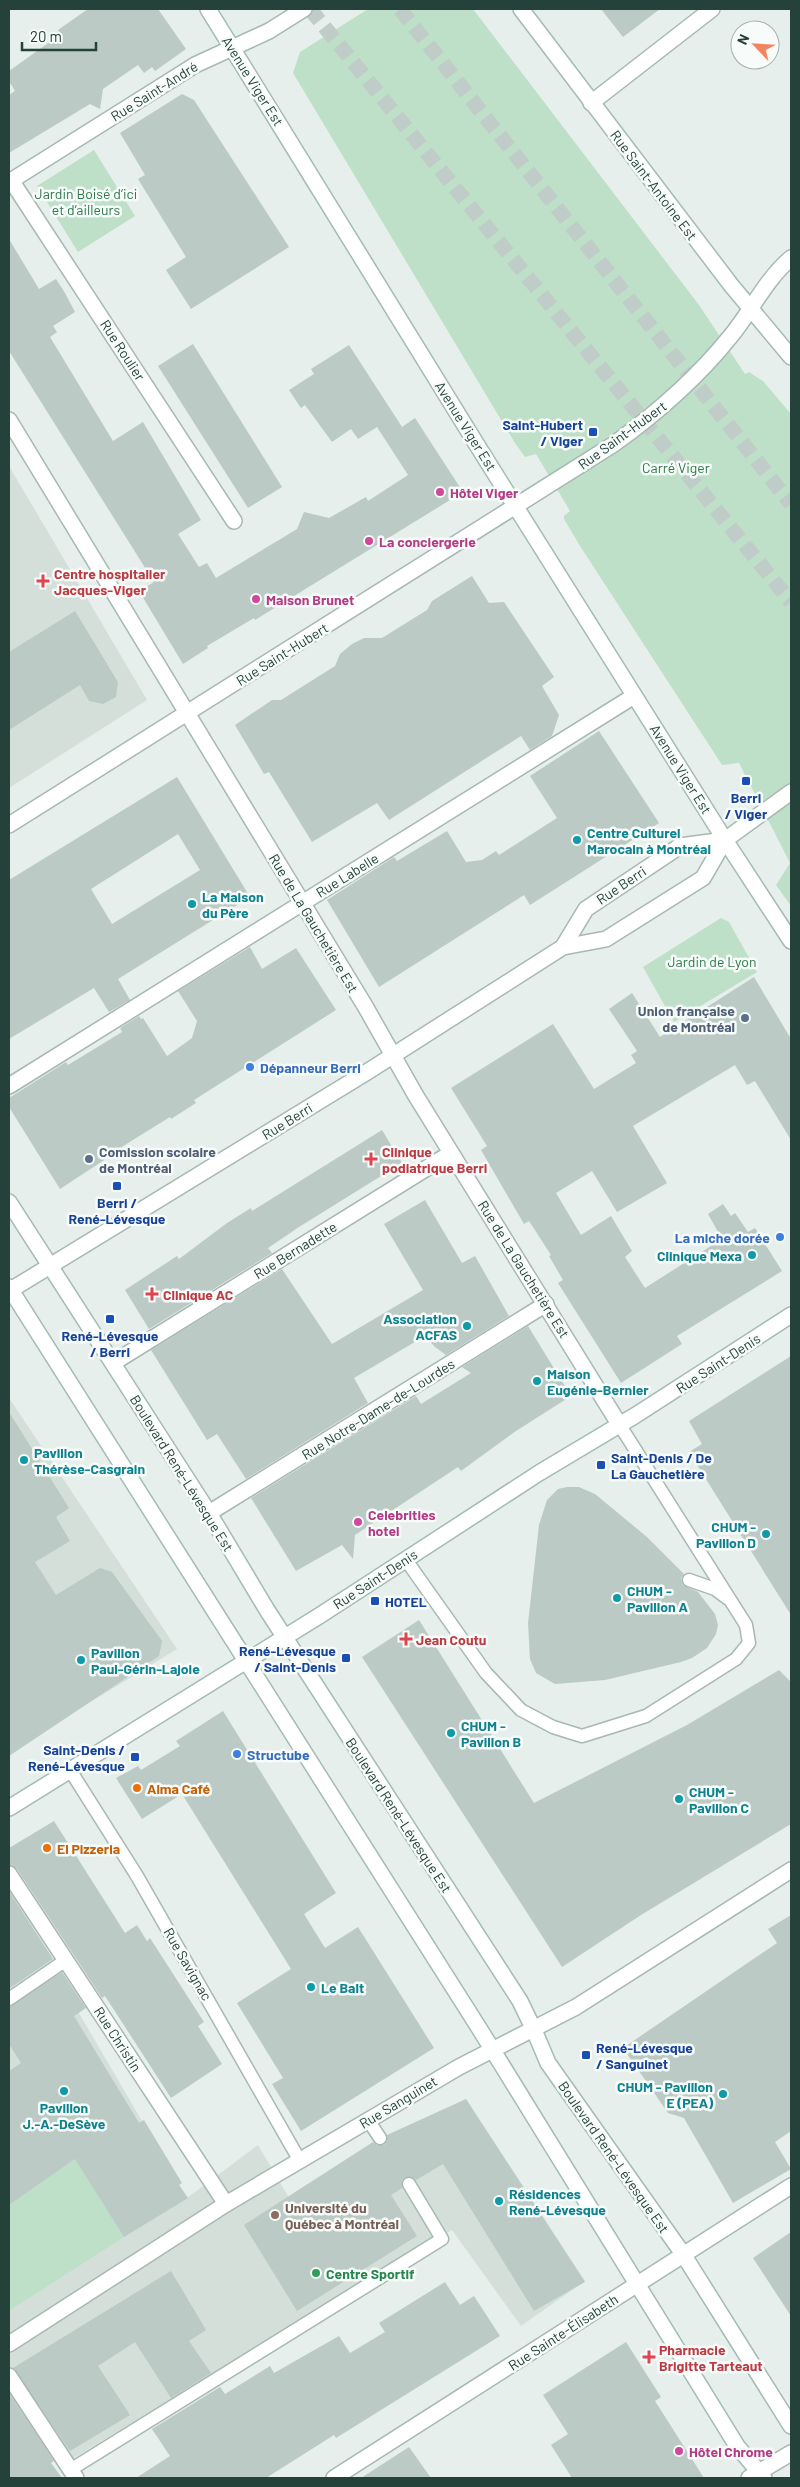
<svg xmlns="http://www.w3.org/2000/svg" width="800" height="2487" font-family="Barlow,sans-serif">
	<rect width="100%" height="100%" fill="#e6efeb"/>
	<!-- built -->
	<g fill="#d4dfda">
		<path d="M9 466 147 700 9 788Z"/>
		<path d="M9 1398 177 1649 9 1752Z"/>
		<path d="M59 1979 187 2198 258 2145 291 2201 466 2099 585 2281 521 2326 452 2230 62 2465 49 2447 9 2473V2011Z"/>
	</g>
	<!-- green -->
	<g fill="#bfe0c8">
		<path d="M368 9H473L699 305 745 374 749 372 763 381 791 414V906L776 885 790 863 739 763 722 765 580 546 564 519V516L570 511 536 454 525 457 515 443 293 73 300 52Z"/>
		<path d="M94 150 135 216 78 252 37 186Z"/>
		<path d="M721 918 729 922 757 972 674 1022 643 967Z"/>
		<path d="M87 2151 84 2173 124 2237 9 2311V2205Z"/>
	</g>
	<!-- building -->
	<g fill="#bbcac4" fill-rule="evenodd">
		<path d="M88 9H158L186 49 155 71 152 67 144 73 138 65 103 89 100 109 90 104 9 153V95L15 91 9 81V71L61 34 58 30Z"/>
		<path d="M601 9H660L623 37Z"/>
		<path d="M182 94 194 100 289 247 191 309 166 270 186 257 138 179 145 175 120 133Z"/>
		<path d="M9 239 39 289 56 279 65 293 75 312 53 326 57 332 50 337 113 441 143 422 201 520 178 534 199 567 207 563 216 578 297 529 304 512 329 518 366 497 368 501 408 475 377 427 358 439 351 429 332 442 305 405 301 408 289 390 314 374 311 369 349 345 402 427 415 418 463 492 255 620 254 618 207 646 208 648 183 664 139 591 154 582 9 351Z"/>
		<path d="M193 344 282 487 248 508 158 366Z"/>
		<path d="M472 576 489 603 504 602 554 677 542 686 559 715 552 736 530 750 521 736 389 820 377 803 312 842 269 772 264 774 235 725 272 700H281L335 666 340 654 352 644 364 638H382L427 610 432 601Z"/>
		<path d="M75 611 118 682 116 697 103 704 89 701 80 685 9 730V652Z"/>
		<path d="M599 731 659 823 530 905 524 895 379 987 327 900 394 857 397 861 447 831 466 862 482 860 496 851 499 855 557 818 530 776Z"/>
		<path d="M177 777 250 897 118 979 130 1000 109 1012 94 988 9 1039V880ZM178 834 200 870 112 924 91 889Z"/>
		<path d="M250 947 262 969 296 948 336 1010 194 1100 196 1103 171 1119 170 1117 120 1148 121 1149 60 1189 9 1107V1098L66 1062 68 1065 122 1032 120 1028 139 1016 141 1019 143 1018 167 1056 192 1038 197 1021 178 991Z"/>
		<path d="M754 977 791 1039V1140L755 1081 747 1085 735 1065 633 1126 667 1183 617 1212 592 1171 556 1193 581 1235 611 1216 632 1251 625 1257 645 1288 722 1239 708 1214 723 1204 731 1216 735 1213 748 1232 755 1228 782 1271 677 1336 682 1344 621 1383 558 1283 563 1280 549 1256 551 1255 529 1221 524 1224 481 1150 487 1146 451 1088 553 1024 594 1089 636 1063 631 1055 637 1051 609 1009 632 993 660 1037Z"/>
		<path d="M382 1130 402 1163 299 1227 268 1248 272 1253 149 1329 125 1290 177 1256 179 1259 227 1223 251 1208 252 1211Z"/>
		<path d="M425 1200 462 1263 475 1256 509 1316 446 1355 435 1347 425 1336 354 1378 368 1403 246 1479 217 1434 207 1440 151 1350 282 1269 332 1344 423 1290 384 1224Z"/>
		<path d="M528 1326 571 1396 516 1431 461 1471 458 1467 355 1535 353 1559 342 1545 296 1571 251 1498 416 1396 421 1404 471 1373 462 1367Z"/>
		<path d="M791 1356V1615L689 1452 702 1444 689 1421Z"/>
		<path d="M9 1412 69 1508 56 1517 70 1541 35 1562 56 1595 100 1568 112 1572 162 1641 159 1656 9 1756Z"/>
		<path d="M567 1487H579L595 1494 647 1537 684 1574 681 1578 683 1585 698 1592 715 1614 718 1625 716 1634 707 1648 692 1658 681 1662 605 1680 555 1684 536 1673 530 1659 528 1623 539 1525 547 1500 558 1489Z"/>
		<path d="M419 1620 534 1803 687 1725 779 1670 791 1682V1824L641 1915 562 1967 362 1657Z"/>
		<path d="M223 1711 336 1893 304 1914 325 1948 358 1927 434 2048 301 2131 272 2084 283 2078 237 2003 291 1969 182 1794 142 1819 116 1778 138 1766 141 1770 180 1746 176 1741Z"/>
		<path d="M54 1821 125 1933 137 1925 147 1941 150 1938 204 2022 198 2026 222 2064 171 2098 105 1996 102 1998 17 1869 9 1865V1848Z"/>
		<path d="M9 1891 53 1959 9 1989Z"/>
		<path d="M791 1915V2131L775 2142 791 2169 733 2203 684 2118 668 2113 623 2048 777 1943 768 1929Z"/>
		<path d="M62 1972 86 2008 74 2016 139 2123 144 2120 182 2183 179 2185 188 2198 124 2237 75 2159 9 2205V2071L21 2063 9 2044V2007Z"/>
		<path d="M466 2099 585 2282 534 2311 443 2164 416 2180 412 2177H405L402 2181V2188L391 2195 417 2236 297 2311 244 2225 373 2142 377 2145H384L387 2141V2135Z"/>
		<path d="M791 2232V2316L753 2258Z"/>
		<path d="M171 2271 206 2330 189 2341 211 2373 171 2398 135 2342 98 2366 130 2415 70 2451 13 2368Z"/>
		<path d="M445 2282 460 2305 474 2296 500 2336 336 2438 334 2435 266 2478H136L170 2456 152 2429 220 2387 225 2394 270 2366 274 2373 339 2336 350 2353 385 2332 379 2323Z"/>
		<path d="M626 2342 661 2397 655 2401 704 2478H572L551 2445 568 2434 543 2395Z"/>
		<path d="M9 2393 54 2461 51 2463 62 2478H9Z"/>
		<path d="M409 2447 431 2478H361Z"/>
	</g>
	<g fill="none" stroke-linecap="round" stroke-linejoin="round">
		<!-- trunk-tunnel -->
		<g stroke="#bfccc8" stroke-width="15" stroke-dasharray="15 8" stroke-linecap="butt">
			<path d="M310 9 791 602"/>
			<path d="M400 9 791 504"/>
		</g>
		<!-- service casing -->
		<g stroke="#a8b8b2" stroke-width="15">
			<g id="service">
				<path d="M406 1560 486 1673 521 1710 553 1727 582 1736 646 1716 736 1659 749 1643 746 1625 619 1424"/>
				<path d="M689 1580 715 1589 727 1598"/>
				<path d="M70 1770 137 1876 300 2161"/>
				<path d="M9 1999 66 1960"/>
				<path d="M368 2120 380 2138"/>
				<path d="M70 2470 442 2239 409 2184"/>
			</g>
		</g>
		<!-- minor casing -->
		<g stroke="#a8b8b2" stroke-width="18">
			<g id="minor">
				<path d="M591 103 712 9"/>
				<path d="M11 180 234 521"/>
				<path d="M9 182 195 65 269 31 304 9"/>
				<path d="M9 420 365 1006 416 1096 619 1424"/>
				<path d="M9 825 614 444C657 413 697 378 730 337 751 312 765 280 791 258"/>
				<path d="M9 1086 634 696"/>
				<path d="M113 1363 451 1153"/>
				<path d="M209 1513 546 1304"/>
				<path d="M9 1874 226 2204"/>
				<path d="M9 2344 226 2204 459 2067 576 2007 791 1870"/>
				<path d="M9 2376 76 2478"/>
				<path d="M334 2478 791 2186"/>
				<path d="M749 2478 791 2453"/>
			</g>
		</g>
		<!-- tertiary casing -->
		<g stroke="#a8b8b2" stroke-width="18">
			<g id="tertiary">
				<path d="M563 947 586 909 680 846 725 840"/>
				<path d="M9 1291 367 1072 563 947 606 939 703 878 725 840 791 792"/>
			</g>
		</g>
		<!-- secondary casing -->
		<g stroke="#a4bbb3" stroke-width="18">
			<g id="secondary">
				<path d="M208 9 477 445 725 840 791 941"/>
				<path d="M521 9 731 285 791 357"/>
				<path d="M9 1202 209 1513 267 1610 520 2001 534 2030 548 2063 683 2254 791 2426"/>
				<path d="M9 1287 479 2028 737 2446 764 2478"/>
				<path d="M9 1808 319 1616 539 1473 636 1415 791 1315"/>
			</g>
		</g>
		<!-- service -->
		<use href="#service" stroke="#fff" stroke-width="12"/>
		<!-- minor -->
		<use href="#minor" stroke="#fff" stroke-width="15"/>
		<!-- tertiary -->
		<use href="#tertiary" stroke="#fff" stroke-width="15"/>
		<!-- secondary -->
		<use href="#secondary" stroke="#fff" stroke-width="15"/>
	</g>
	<!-- markers -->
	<g fill="#1a4fb4" stroke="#f7fbf9" stroke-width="2">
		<rect x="588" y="427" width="10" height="10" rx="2.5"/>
		<rect x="741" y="776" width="10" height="10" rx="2.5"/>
		<rect x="112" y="1181" width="10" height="10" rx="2.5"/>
		<rect x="105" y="1314" width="10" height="10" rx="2.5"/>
		<rect x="596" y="1460" width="10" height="10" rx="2.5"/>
		<rect x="370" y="1596" width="10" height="10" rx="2.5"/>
		<rect x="341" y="1653" width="10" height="10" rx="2.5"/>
		<rect x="130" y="1752" width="10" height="10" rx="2.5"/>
		<rect x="581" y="2050" width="10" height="10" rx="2.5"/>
	</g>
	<g fill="#d1479c" stroke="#f7fbf9" stroke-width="2">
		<circle cx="440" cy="492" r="5"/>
		<circle cx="369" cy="541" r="5"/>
		<circle cx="256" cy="599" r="5"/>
		<circle cx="358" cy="1522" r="5"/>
		<circle cx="679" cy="2451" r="5"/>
	</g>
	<g fill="#e0444e" stroke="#f7fbf9" stroke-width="2">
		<path d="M40.5 573.5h5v5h5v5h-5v5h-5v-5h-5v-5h5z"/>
		<path d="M368.5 1151.5h5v5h5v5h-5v5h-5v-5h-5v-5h5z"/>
		<path d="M149.5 1286.5h5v5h5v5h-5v5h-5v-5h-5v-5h5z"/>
		<path d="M403.5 1631.5h5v5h5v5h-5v5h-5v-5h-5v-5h5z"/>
		<path d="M646.5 2349.5h5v5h5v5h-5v5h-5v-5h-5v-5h5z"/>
	</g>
	<g fill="#0f9aa8" stroke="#f7fbf9" stroke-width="2">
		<circle cx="577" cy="840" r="5"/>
		<circle cx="192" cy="904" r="5"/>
		<circle cx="752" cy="1255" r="5"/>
		<circle cx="467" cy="1326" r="5"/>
		<circle cx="537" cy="1381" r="5"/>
		<circle cx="24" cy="1460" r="5"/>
		<circle cx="766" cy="1534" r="5"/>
		<circle cx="617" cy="1598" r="5"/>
		<circle cx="81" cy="1660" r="5"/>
		<circle cx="451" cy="1733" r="5"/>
		<circle cx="679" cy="1799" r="5"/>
		<circle cx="311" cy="1987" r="5"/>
		<circle cx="64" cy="2091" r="5"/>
		<circle cx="723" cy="2094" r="5"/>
		<circle cx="499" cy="2201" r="5"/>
	</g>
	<g fill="#5c6f8a" stroke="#f7fbf9" stroke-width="2">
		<circle cx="745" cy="1018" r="5"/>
		<circle cx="89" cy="1159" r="5"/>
	</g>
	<g fill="#3f7fe0" stroke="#f7fbf9" stroke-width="2">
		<circle cx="250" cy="1067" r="5"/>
		<circle cx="780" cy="1237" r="5"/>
		<circle cx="237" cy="1754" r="5"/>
	</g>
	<g fill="#e8710a" stroke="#f7fbf9" stroke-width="2">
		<circle cx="137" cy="1788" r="5"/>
		<circle cx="47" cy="1848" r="5"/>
	</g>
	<circle fill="#8d6e63" stroke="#f7fbf9" stroke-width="2" cx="275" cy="2215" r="5"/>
	<circle fill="#2e9e5b" stroke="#f7fbf9" stroke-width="2" cx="316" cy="2273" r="5"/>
	<g text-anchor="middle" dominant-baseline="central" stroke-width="5" stroke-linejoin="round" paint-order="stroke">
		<!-- street labels -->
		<g font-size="14" fill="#24423a" stroke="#f7fbf9">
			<text transform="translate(253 81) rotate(58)">Avenue Viger Est</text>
			<text transform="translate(154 91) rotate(-32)">Rue Saint-André</text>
			<text transform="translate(654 185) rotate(53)">Rue Saint-Antoine Est</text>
			<text transform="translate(123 350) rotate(57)">Rue Roulier</text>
			<text transform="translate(466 426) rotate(58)">Avenue Viger Est</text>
			<text transform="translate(622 435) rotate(-36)">Rue Saint-Hubert</text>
			<text transform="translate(282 654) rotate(-32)">Rue Saint-Hubert</text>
			<text transform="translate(681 769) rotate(58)">Avenue Viger Est</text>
			<text transform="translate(347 875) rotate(-32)">Rue Labelle</text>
			<text transform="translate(621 885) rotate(-34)">Rue Berri</text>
			<text transform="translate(314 923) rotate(59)">Rue de La Gauchetière Est</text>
			<text transform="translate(287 1121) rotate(-32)">Rue Berri</text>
			<text transform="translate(295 1250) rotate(-32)">Rue Bernadette</text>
			<text transform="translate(524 1269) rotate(58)">Rue de La Gauchetière Est</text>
			<text transform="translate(718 1363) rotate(-33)">Rue Saint-Denis</text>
			<text transform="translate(378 1409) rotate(-32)">Rue Notre-Dame-de-Lourdes</text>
			<text transform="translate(182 1473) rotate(58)">Boulevard René-Lévesque Est</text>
			<text transform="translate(375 1579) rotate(-33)">Rue Saint-Denis</text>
			<text transform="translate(399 1815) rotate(57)">Boulevard René-Lévesque Est</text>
			<text transform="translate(188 1964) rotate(60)">Rue Savignac</text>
			<text transform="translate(118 2039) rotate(57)">Rue Christin</text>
			<text transform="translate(398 2102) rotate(-31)">Rue Sanguinet</text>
			<text transform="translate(614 2157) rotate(55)">Boulevard René-Lévesque Est</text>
			<text transform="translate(563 2332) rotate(-33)">Rue Sainte-Élisabeth</text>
		</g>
		<!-- park labels -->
		<g font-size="14" fill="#2d7a4b" stroke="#f7fbf9">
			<text x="86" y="193">Jardin Boisé d’ici<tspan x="86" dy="16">et d’ailleurs</tspan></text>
			<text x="676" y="467">Carré Viger</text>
			<text x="712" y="961">Jardin de Lyon</text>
		</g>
		<!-- transit labels -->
		<g font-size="14" font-weight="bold" fill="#164399" stroke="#f7fbf9" text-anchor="end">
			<text x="583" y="424">Saint-Hubert<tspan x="583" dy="16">/ Viger</tspan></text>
			<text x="746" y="797" text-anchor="middle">Berri<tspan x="746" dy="16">/ Viger</tspan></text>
			<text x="117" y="1202" text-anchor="middle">Berri /<tspan x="117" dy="16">René-Lévesque</tspan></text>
			<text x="110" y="1335" text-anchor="middle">René-Lévesque<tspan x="110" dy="16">/ Berri</tspan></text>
			<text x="611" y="1457" text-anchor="start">Saint-Denis / De<tspan x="611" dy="16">La Gauchetière</tspan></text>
			<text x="385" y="1601" text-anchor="start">HOTEL</text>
			<text x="336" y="1650">René-Lévesque<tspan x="336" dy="16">/ Saint-Denis</tspan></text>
			<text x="125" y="1749">Saint-Denis /<tspan x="125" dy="16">René-Lévesque</tspan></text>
			<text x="596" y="2047" text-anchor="start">René-Lévesque<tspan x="596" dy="16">/ Sanguinet</tspan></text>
		</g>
		<!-- hotel labels -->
		<g font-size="14" font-weight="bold" fill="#b23c85" stroke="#f7fbf9" text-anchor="start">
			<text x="450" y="492">Hôtel Viger</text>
			<text x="379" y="541">La conciergerie</text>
			<text x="266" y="599">Maison Brunet</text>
			<text x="368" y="1514">Celebrities<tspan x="368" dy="16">hotel</tspan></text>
			<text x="689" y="2451">Hôtel Chrome</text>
		</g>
		<!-- health labels -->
		<g font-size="14" font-weight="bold" fill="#be3a42" stroke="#f7fbf9" text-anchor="start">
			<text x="54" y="573">Centre hospitalier<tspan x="54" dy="16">Jacques-Viger</tspan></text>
			<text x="382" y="1151">Clinique<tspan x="382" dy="16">podiatrique Berri</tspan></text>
			<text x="163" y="1294">Clinique AC</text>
			<text x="416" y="1639">Jean Coutu</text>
			<text x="659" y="2349">Pharmacie<tspan x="659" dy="16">Brigitte Tarteaut</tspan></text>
		</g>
		<!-- culture labels -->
		<g font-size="14" font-weight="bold" fill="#0d838f" stroke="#f7fbf9" text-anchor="start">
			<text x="587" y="832">Centre Culturel<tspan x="587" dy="16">Marocain à Montréal</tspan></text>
			<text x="202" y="896">La Maison<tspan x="202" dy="16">du Père</tspan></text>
			<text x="742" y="1255" text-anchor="end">Clinique Mexa</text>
			<text x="457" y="1318" text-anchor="end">Association<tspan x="457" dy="16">ACFAS</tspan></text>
			<text x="547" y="1373">Maison<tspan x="547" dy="16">Eugénie-Bernier</tspan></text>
			<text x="34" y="1452">Pavillon<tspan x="34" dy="16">Thérèse-Casgrain</tspan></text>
			<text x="756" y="1526" text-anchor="end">CHUM -<tspan x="756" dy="16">Pavillon D</tspan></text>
			<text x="627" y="1590">CHUM -<tspan x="627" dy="16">Pavillon A</tspan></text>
			<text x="91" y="1652">Pavillon<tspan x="91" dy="16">Paul-Gérin-Lajoie</tspan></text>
			<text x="461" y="1725">CHUM -<tspan x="461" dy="16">Pavillon B</tspan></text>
			<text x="689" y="1791">CHUM -<tspan x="689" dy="16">Pavillon C</tspan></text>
			<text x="321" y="1987">Le Balt</text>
			<text x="713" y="2086" text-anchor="end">CHUM - Pavillon<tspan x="713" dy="16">E (PEA)</tspan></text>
			<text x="64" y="2107" text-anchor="middle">Pavillon<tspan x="64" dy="16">J.-A.-DeSève</tspan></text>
			<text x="509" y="2193">Résidences<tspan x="509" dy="16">René-Lévesque</tspan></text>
		</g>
		<!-- service labels -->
		<g font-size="14" font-weight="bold" fill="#4e5e75" stroke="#f7fbf9" text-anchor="end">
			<text x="735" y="1010">Union française<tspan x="735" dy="16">de Montréal</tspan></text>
			<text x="99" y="1151" text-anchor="start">Comission scolaire<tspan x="99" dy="16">de Montréal</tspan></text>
		</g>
		<!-- shop labels -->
		<g font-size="14" font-weight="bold" fill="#366cbe" stroke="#f7fbf9" text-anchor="start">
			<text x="260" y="1067">Dépanneur Berri</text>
			<text x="770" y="1237" text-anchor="end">La miche dorée</text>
			<text x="247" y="1754">Structube</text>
		</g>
		<!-- food labels -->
		<g font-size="14" font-weight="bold" fill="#c56008" stroke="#f7fbf9" text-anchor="start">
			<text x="147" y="1788">Alma Café</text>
			<text x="57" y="1848">El Pizzeria</text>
		</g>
		<!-- education labels -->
		<g font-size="14" font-weight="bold" fill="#785e54" stroke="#f7fbf9" text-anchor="start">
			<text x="285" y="2207">Université du<tspan x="285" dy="16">Québec à Montréal</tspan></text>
		</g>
		<!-- leisure labels -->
		<g font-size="14" font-weight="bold" fill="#27864d" stroke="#f7fbf9" text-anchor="start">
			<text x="326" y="2273">Centre Sportif</text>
		</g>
	</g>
	<!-- border -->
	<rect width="800" height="2487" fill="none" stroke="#24423a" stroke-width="20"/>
	<!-- north arrow -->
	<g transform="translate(755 45) rotate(295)"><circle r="24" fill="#f7fbf9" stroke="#a3b1ad"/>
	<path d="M0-4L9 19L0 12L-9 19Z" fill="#f4845f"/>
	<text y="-8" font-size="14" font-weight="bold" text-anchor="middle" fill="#24423a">N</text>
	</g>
	<!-- scale -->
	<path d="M22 42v8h74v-8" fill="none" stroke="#24423a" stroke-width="2.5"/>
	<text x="30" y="42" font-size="15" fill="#24423a" stroke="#f7fbf9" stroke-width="4" paint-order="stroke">20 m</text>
</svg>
